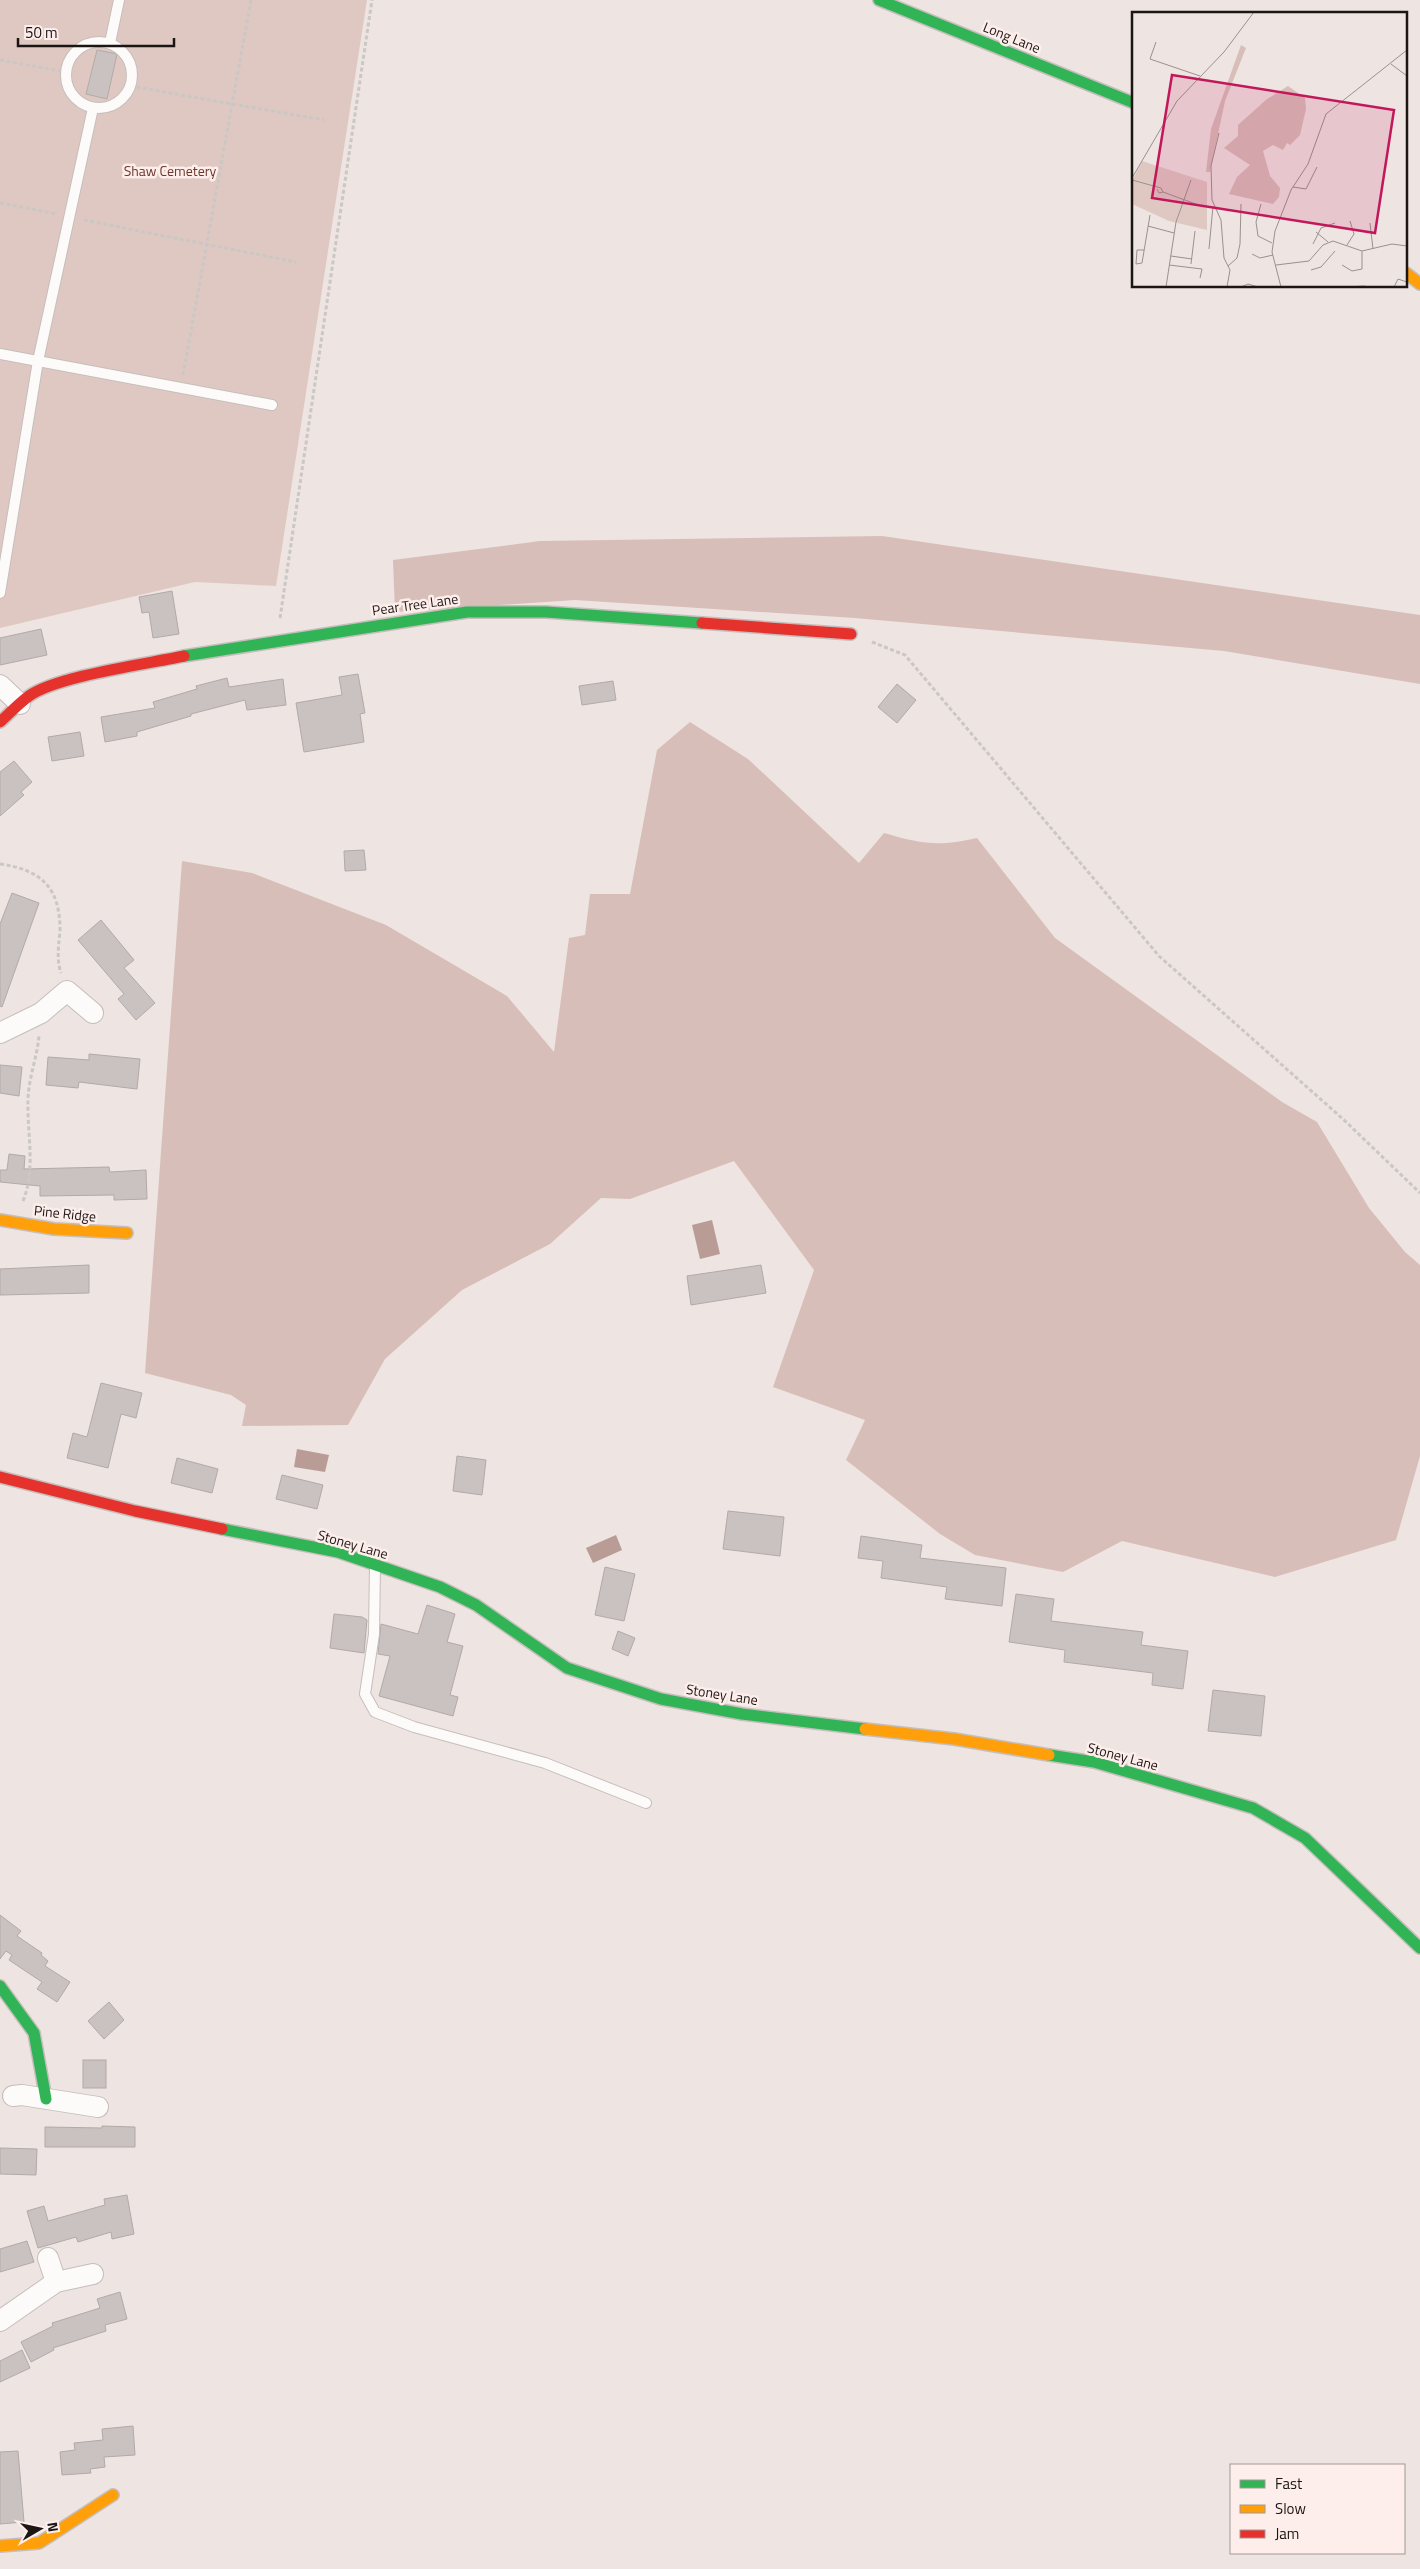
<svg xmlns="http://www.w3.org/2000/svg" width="1420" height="2569" font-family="'Titillium Web',sans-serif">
	<rect width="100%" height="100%" fill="#eee4e1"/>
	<!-- green -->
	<path fill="#e0c8c2" d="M0 0H367L276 586 195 582 0 628Z"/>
	<!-- forest -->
	<g fill="#d8beb8">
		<path d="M882 536 1420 615V684L1224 651 855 618 575 600 395 612 393 560 540 541Z"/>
		<path d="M690 722 748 759 859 863 884 833C922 844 938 847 977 838L1055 938 1282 1102 1317 1122 1369 1208 1405 1252 1420 1265V1456L1396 1540 1275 1577 1122 1541 1063 1572 975 1555 940 1534 846 1460 865 1420 773 1387 814 1270 734 1161 630 1199 601 1198 550 1244 462 1290 385 1359 348 1425 242 1426 246 1405 231 1395 145 1373 182 861 252 873 386 925 507 996 554 1052 569 938 585 935 590 894H630L657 750Z"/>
	</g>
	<!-- water -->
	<g fill="#b99c95">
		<path d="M712 1220 720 1254 700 1259 692 1225Z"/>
		<path d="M297 1449 329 1455 325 1472 294 1467Z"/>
		<path d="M616 1535 622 1550 593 1563 586 1548Z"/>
	</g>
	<!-- building -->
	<g fill="#cac2c1" stroke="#b2aaa8">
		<path d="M97 50 117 54 107 99 86 94Z"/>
		<path d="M172 591 179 634 153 638 149 612 142 613 139 597Z"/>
		<path d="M41 629 47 655 0 665V638Z"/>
		<path d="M358 674 365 713 360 714 364 742 304 752 296 703 342 695 339 677Z"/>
		<path d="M227 678 229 687 283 679 286 705 247 710 245 700 191 714V716L137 732V736L105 742 101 717 155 708 153 702 197 689 196 686Z"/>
		<path d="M613 681 616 700 582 705 579 686Z"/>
		<path d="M897 684 916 700 897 723 878 707Z"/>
		<path d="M80 732 84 756 52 761 48 737Z"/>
		<path d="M14 761 32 782 21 792 24 795 0 816V772Z"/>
		<path d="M364 850 366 870 345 871 344 851Z"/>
		<path d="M12 893 39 903 2 1007 0 1006V924Z"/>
		<path d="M101 920 134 960 124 968 155 1003 136 1020 118 999 124 994 78 940Z"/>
		<path d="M89 1054 140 1059 137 1089 79 1082 78 1088 46 1085 48 1057 89 1060Z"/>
		<path d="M0 1065 22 1067 19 1096 0 1093Z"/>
		<path d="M9 1154 25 1156 24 1169 109 1167 110 1172 146 1170 147 1199 114 1200V1195L40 1196V1186L0 1182V1170H7Z"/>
		<path d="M89 1265V1293L0 1295V1269Z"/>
		<path d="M761 1265 766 1293 691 1305 687 1276Z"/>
		<path d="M101 1383 142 1393 136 1418 121 1414 108 1468 67 1458 73 1433 87 1437Z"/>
		<path d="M457 1456 486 1460 482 1495 453 1491Z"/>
		<path d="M177 1458 218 1469 212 1493 171 1483Z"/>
		<path d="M282 1475 323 1485 317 1509 276 1499Z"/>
		<path d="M728 1511 784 1517 780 1556 723 1549Z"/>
		<path d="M861 1536 922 1545 920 1558 1006 1568 1002 1606 945 1599 947 1587 881 1578 883 1561 858 1558Z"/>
		<path d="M605 1567 635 1574 624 1621 595 1615Z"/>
		<path d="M1016 1594 1054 1599 1051 1621 1143 1632 1141 1645 1188 1651 1183 1689 1152 1685 1153 1673 1064 1662 1065 1650 1009 1642Z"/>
		<path d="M427 1605 455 1614 447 1642 463 1646 450 1695 458 1697 453 1716 379 1696 390 1656 378 1654 381 1624 418 1634Z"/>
		<path d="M334 1614 362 1617 367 1620 364 1653 330 1648Z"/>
		<path d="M618 1631 635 1638 628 1656 612 1649Z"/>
		<path d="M1213 1690 1265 1696 1261 1736 1208 1731Z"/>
		<path d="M0 1915 21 1931 17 1936 42 1953 41 1955 48 1961 45 1966 70 1982 57 2002 37 1989 42 1982 9 1960 12 1955 6 1951 0 1959Z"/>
		<path d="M109 2002 124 2020 104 2039 88 2021Z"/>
		<rect x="83" y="2060" width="23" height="28"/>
		<path d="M102 2126 135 2127V2147H45V2127L102 2128Z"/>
		<path d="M0 2148 37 2149 36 2175 0 2174Z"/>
		<path d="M127 2195 134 2234 112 2239 111 2232 78 2242 76 2237 38 2248 27 2211 44 2206 48 2221 105 2205 104 2199Z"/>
		<path d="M27 2241 34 2262 0 2272V2249Z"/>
		<path d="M120 2292 127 2319 105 2325 106 2331 53 2348 54 2350 31 2362 21 2342 53 2326 52 2323 100 2308 97 2299Z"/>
		<path d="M22 2350 30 2368 0 2382V2361Z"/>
		<path d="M133 2426 135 2455 104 2457 105 2467 90 2469 91 2473 62 2475 60 2452 75 2450 74 2443 103 2440 102 2429Z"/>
		<path d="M18 2451 24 2522 0 2524V2452Z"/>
	</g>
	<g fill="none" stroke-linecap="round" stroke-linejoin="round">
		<!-- lane casing -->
		<g stroke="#c5bebc" stroke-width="12">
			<g id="lane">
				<circle cx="99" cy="75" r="33"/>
				<path d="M110 43 119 0"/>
				<path d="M0 354 272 405"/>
				<path d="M0 593 38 361 93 108"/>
				<path d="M375 1566 374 1634 365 1694 375 1712 414 1727 545 1763 646 1803"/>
			</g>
		</g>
		<!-- street casing -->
		<g stroke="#c5bebc" stroke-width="22">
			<g id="street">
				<path d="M0 685 20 704"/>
				<path d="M0 1033 41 1013 67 991 93 1013"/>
				<path d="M13 2096 22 2095 98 2107"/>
				<path d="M48 2258 56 2282"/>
				<path d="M0 2321 56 2282 93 2274"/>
			</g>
		</g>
		<!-- fast casing -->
		<g stroke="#c5bebc" stroke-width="14">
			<g id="fast">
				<path d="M879 0 1134 103"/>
				<path d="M184 656 467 612H546L702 623"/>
				<path d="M222 1529 338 1552 440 1587 476 1605 567 1668 661 1699 742 1714 865 1729"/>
				<path d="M1049 1755 1094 1762 1253 1808 1305 1838 1420 1948"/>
				<path d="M0 1986 34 2033 46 2099"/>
			</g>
		</g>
		<!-- slow casing -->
		<g stroke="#c5bebc" stroke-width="14">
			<g id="slow">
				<path d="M1406 273 1420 284"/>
				<path d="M0 1220 54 1229 127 1233"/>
				<path d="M865 1729 954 1739 1049 1755"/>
				<path d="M0 2546 39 2543 113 2495"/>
			</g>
		</g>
		<!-- jam casing -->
		<g stroke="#c5bebc" stroke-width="14">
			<g id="jam">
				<path d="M702 623 851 634"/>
				<path d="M0 722C9 714 18 704 29 696 57 676 147 664 184 656"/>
				<path d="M0 1477 135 1511 222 1529"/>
			</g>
		</g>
		<!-- path -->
		<g stroke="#cac7c5" stroke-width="3" stroke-dasharray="4 2.5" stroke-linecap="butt">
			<path d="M0 60 66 72"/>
			<path d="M130 86 324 120"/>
			<path d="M0 203 56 214"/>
			<path d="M84 220 296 262"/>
			<path d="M183 375 251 0"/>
			<path d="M280 618 372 0"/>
			<path d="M872 642 905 655 1159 956 1343 1119 1420 1193"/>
			<path d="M0 864C42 870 60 888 60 930 59 945 56 958 61 973"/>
			<path d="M23 1201C36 1169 27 1134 28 1101 28 1080 37 1058 39 1036"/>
		</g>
		<!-- lane -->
		<use href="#lane" stroke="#fcfbfa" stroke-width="10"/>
		<!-- street -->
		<use href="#street" stroke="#fcfbfa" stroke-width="20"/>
		<!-- fast -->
		<use href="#fast" stroke="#30b455" stroke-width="11"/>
		<!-- slow -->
		<use href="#slow" stroke="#ff9f0a" stroke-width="11"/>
		<!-- jam -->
		<use href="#jam" stroke="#e5322d" stroke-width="11"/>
	</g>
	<g text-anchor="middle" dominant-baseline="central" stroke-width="5" stroke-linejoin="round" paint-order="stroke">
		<!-- street labels -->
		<g font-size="14" fill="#1b1513" stroke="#fdeeeb">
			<text transform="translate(1012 37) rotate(22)">Long Lane</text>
			<text transform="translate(415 604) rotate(-8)">Pear Tree Lane</text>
			<text transform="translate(65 1213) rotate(6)">Pine Ridge</text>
			<text transform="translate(353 1544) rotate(16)">Stoney Lane</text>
			<text transform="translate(722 1694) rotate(9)">Stoney Lane</text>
			<text transform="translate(1123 1756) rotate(15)">Stoney Lane</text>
		</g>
		<!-- park labels -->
		<g font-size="14" fill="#6d382c" stroke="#fdeeeb">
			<text x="170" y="170">Shaw Cemetery</text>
		</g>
	</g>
	<!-- overview -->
	<g transform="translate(1132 12)">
		<rect width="275" height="275" fill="#eee4e1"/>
		<path d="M10 149 75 170V218L37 209 0 192V169Z" fill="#e0c8c2"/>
		<path d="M109 33 114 36 93 89 78 160H74L79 117ZM156 74 173 86 174 97 168 123 158 133 155 131 151 138 141 133 131 139 138 164 148 176 147 185 141 192 97 182 105 165 118 153 92 136 106 124V113L135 87Z" fill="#d8beb8"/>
		<path fill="none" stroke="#9a918f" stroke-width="1" d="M24 30 18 47 68 64M259 52 275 64M87 121 79 154 80 188 89 208 92 246 98 258 95 275M0 166 45 89 92 40 122 0M0 168 29 176 31 180 27 181 25 177M161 175 174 177 185 155M31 180 72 195M129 192 124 210 126 224 140 231M238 211 241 237M16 214 42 221M184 220 196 230M181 232 189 216 203 211M215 233 222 222 218 209M77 237 81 194M12 238H5L4 252 10 251 18 203M120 242 128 246 141 243M39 244 60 247M59 252 63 219M37 253 70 257 68 266M144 253 177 249 191 233 201 229 230 239 260 232 275 234M210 253 220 259 230 257V239M96 254 105 246 108 232 109 192M179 258 189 255 203 239M34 275 44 210 59 168M109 275 116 272 126 275M149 275 140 240 143 219 159 178 176 152 194 102 275 38M155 275H193M213 275 233 274M262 275 266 267 275 270"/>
		<path fill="#c2185b" fill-opacity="0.15" stroke="#c2185b" stroke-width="2.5" d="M40 63 262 98 243 221 20 186Z"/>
		<rect width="275" height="275" fill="none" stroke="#1b1513" stroke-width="2.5"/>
	</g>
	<!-- legend -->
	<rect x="1230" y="2464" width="175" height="90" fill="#fdeeeb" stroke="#a39795"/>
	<rect x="1240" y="2480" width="25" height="8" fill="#30b455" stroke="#a39795"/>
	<text x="1275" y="2489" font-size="15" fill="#1b1513">Fast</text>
	<rect x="1240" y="2505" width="25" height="8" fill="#ff9f0a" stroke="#a39795"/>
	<text x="1275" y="2514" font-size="15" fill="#1b1513">Slow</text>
	<rect x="1240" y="2530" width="25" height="8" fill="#e5322d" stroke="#a39795"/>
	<text x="1275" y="2539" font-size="15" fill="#1b1513">Jam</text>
	<!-- north arrow -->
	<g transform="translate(40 2529) rotate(81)" stroke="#fdeeeb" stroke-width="4" paint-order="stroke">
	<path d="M0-4L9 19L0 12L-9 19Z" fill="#1b1513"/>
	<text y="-8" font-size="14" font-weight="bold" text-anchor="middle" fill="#1b1513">N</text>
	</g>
	<!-- scale -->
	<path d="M18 38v8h156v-8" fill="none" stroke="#1b1513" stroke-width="2.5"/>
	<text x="25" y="38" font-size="15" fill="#1b1513" stroke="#fdeeeb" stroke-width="4" paint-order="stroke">50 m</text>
</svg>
